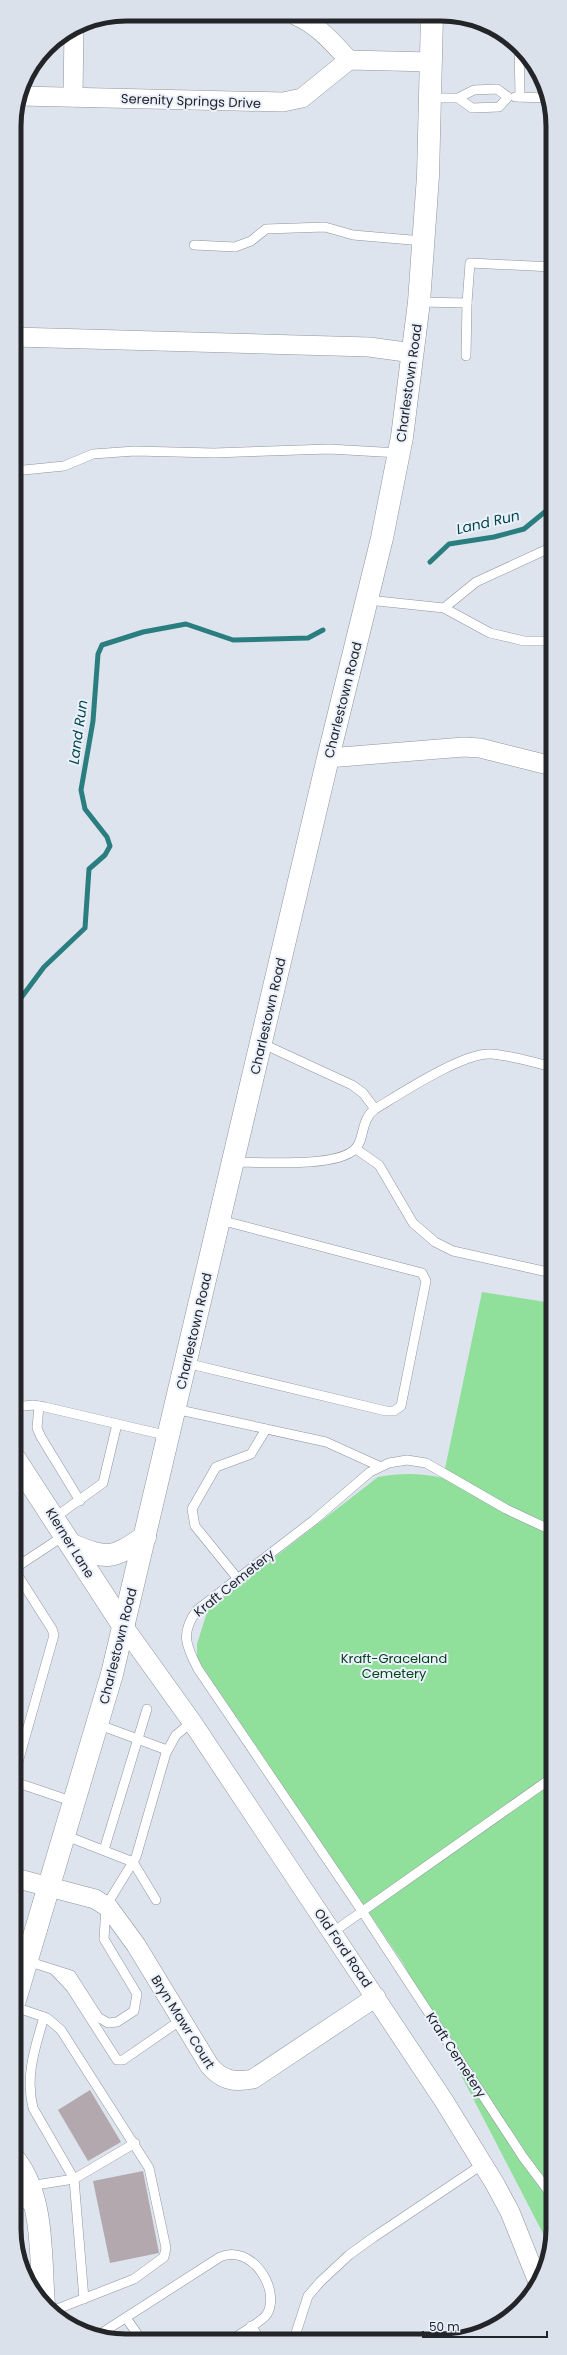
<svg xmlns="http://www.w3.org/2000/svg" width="567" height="2355" font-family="Poppins,sans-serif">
	<rect width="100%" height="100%" fill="#dee4ee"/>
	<!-- green -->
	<path fill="#90df9b" d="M482 1292 552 1303 553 2236 550 2247 403 1963 197 1659V1644L208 1609 378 1477C401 1473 420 1473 443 1478Z"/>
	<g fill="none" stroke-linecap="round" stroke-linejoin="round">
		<!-- stream -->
		<g stroke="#2a7e80" stroke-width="5">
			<path d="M430 562 449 544 494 537 524 529 552 506"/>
			<path d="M15 1006 44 967 85 928 89 869 105 855 110 846 107 837 85 809 81 790 93 721 98 654 102 645 143 632 186 624 233 640 308 638 323 630"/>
		</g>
	</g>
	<!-- building -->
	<g fill="#b3a8ae">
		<path d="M90 2090 121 2142 88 2161 58 2110Z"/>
		<path d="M143 2171 159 2253 110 2263 93 2181Z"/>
	</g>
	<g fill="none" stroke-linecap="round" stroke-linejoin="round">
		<!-- lane casing -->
		<g stroke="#8f949d" stroke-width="10">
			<g id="lane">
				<path d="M519 46 520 97"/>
				<path d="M515 97 548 98"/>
				<path d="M430 98H458L474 90 497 89 508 97 499 107 472 108 458 98"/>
				<path d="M194 245 235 247 251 241 266 229 325 227 353 235 423 241"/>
				<path d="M419 302 467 303 470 263 552 267"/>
				<path d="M466 356 467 303"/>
				<path d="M14 471 64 466 93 454 135 451 214 453 329 449 399 453"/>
				<path d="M368 600 444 608 490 633 524 641H552"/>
				<path d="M444 608 476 582 552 547"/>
				<path d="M261 1043 352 1085 363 1093 375 1109"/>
				<path d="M356 1149 379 1165 413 1223 435 1242 453 1251 552 1273"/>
				<path d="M233 1162C260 1162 337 1168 355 1149 365 1140 360 1120 375 1109 400 1094 462 1053 490 1054 510 1055 533 1062 552 1067"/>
				<path d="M186 1363 386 1411H394L401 1406 426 1281 422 1273 220 1220"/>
				<path d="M39 1406 37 1428 41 1437 80 1501"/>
				<path d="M15 1407 33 1405 45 1407 169 1436"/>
				<path d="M175 1409 326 1442 379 1466"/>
				<path d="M54 1518 103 1483 117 1424"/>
				<path d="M553 1531 506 1509 426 1463 407 1460 389 1463 370 1472 314 1520 197 1610C180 1633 186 1646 198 1669L362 1911 523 2157 553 2197"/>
				<path d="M15 1568 65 1535"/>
				<path d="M15 1571 52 1629 54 1635 15 1773"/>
				<path d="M238 1579 195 1526 192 1509 216 1467 251 1454 266 1429"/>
				<path d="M97 1724 167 1750"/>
				<path d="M15 1782 74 1802"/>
				<path d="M64 1835 133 1862 156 1900"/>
				<path d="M104 1850 147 1709"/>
				<path d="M333 1932 553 1777"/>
				<path d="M27 1961 71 1975 98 2017 108 2023 117 2022 134 2011 137 1994 104 1939 106 1906 136 1857 166 1753 176 1735 192 1722"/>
				<path d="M55 1971 71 1988 117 2060H123L181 2020"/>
				<path d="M15 2007 47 2018 61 2030 149 2168 166 2248 164 2257 134 2279 52 2311"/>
				<path d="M44 2017C35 2048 25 2076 33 2108L74 2179 84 2299"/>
				<path d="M29 2186 74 2179 135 2143"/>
				<path d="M126 2318 141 2339"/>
				<path d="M251 2326 260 2339"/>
				<path d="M97 2336 220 2257C252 2243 281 2290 267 2314 263 2321 241 2333 233 2339"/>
				<path d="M294 2339 308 2296 320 2282 349 2255 374 2237 483 2164"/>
			</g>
		</g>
		<!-- street casing -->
		<g stroke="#8f949d" stroke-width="20">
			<g id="street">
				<path d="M295 15C318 25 332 42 349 60"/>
				<path d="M20 96 283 102 302 98 349 60 431 62"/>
				<path d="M73 97 74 29"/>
				<path d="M14 337 369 347 413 353"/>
				<path d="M328 758 464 747 480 748 552 766"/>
				<path d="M124 1627 192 1722 444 2101 495 2184 510 2212 538 2282"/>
				<path d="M15 1878 95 1899 109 1908 136 1945 209 2065C221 2080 234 2083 253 2079L376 1997"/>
			</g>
		</g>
		<!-- secondary casing -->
		<g stroke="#8f949d" stroke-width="23">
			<g id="secondary">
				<path d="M15 1459 124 1627"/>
				<path d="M15 2160C45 2199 40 2258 44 2305"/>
			</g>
		</g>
		<!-- primary casing -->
		<g stroke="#8f949d" stroke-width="23">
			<g id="primary">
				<path d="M72 1545C108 1560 112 1559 145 1537"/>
				<path d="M15 2000 112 1674 328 758 382 538 402 437 419 302 428 176 432 16"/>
				<path d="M15 2190 34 2202"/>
			</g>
		</g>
		<!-- lane -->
		<use href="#lane" stroke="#fff" stroke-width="9"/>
		<!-- street -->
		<use href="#street" stroke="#fff" stroke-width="19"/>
		<!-- secondary -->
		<use href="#secondary" stroke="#fff" stroke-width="22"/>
		<!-- primary -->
		<use href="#primary" stroke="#fff" stroke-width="22"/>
	</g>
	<g text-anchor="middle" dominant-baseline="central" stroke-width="4" stroke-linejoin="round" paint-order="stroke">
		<!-- street labels -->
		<g font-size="13" fill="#232529" stroke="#ebf1fc">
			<text transform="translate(191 101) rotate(2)">Serenity Springs Drive</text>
			<text transform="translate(409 383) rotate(-82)">Charlestown Road</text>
			<text transform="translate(343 700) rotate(-76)">Charlestown Road</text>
			<text transform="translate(268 1016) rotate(-77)">Charlestown Road</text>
			<text transform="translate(194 1331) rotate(-77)">Charlestown Road</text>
			<text transform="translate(70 1543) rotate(58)">Klerner Lane</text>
			<text transform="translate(234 1583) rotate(-39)">Kraft Cemetery</text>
			<text transform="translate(118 1646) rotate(-76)">Charlestown Road</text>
			<text transform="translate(343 1948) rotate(56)">Old Ford Road</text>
			<text transform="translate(183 2022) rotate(58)">Bryn Mawr Court</text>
			<text transform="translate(456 2055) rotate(57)">Kraft Cemetery</text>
		</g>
		<!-- park labels -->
		<g font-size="13" fill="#064318" stroke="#ebf1fc">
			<text x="394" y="1658">Kraft-Graceland<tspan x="394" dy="15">Cemetery</tspan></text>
		</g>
		<!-- water labels -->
		<g font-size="14" font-style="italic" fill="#004748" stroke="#ebf1fc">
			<text transform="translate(488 522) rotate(-13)">Land Run</text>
			<text transform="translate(78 732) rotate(-82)">Land Run</text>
		</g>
	</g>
	<!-- crop -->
	<path d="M0 0H567V2355H0ZM126 21H441A105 105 0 0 1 546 126V2229A105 105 0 0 1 441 2334H126A105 105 0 0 1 21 2229V126A105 105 0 0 1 126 21Z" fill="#dbe1eb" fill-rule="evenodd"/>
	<path fill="none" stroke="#232529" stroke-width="5" d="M126 21H441A105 105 0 0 1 546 126V2229A105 105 0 0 1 441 2334H126A105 105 0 0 1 21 2229V126A105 105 0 0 1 126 21Z"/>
	<!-- scale -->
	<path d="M423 2331v6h124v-6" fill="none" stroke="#232529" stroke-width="2"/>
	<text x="429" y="2331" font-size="12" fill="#232529" stroke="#ebf1fc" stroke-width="3" paint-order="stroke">50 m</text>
</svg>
